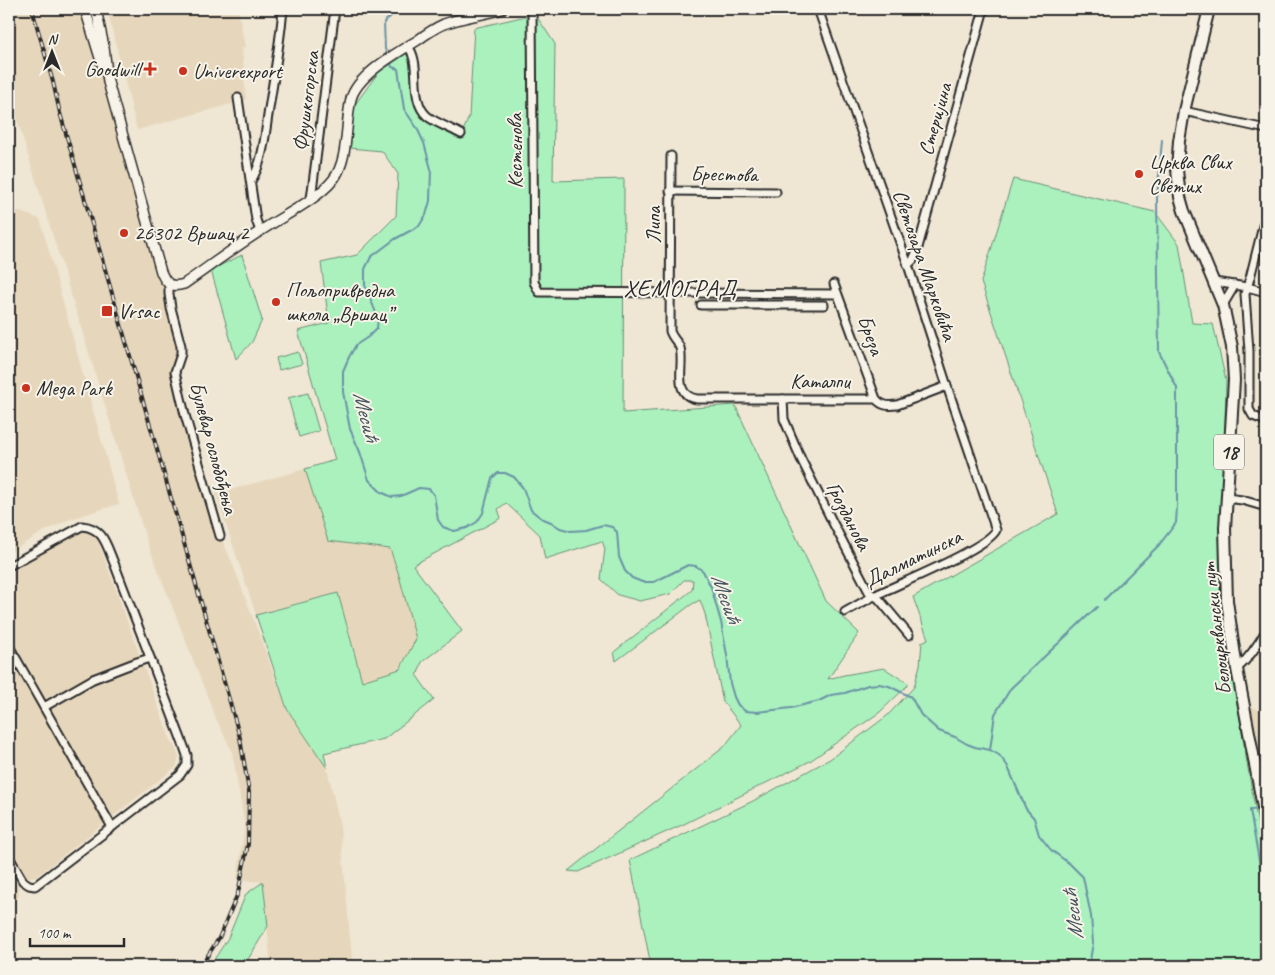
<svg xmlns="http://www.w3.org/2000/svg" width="1275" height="975" font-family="Caveat,sans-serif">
	<rect width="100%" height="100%" fill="#efe6d4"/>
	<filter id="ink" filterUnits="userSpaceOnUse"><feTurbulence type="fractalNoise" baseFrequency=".02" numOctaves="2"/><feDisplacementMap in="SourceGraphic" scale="10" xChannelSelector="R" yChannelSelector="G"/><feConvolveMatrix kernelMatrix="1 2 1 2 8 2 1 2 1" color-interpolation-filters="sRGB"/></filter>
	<g filter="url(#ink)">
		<!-- built -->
		<g fill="#e6d7bc">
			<path d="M9 9H83L148 238 166 291 179 350 175 387 197 465 223 542 232 562 287 709 327 768 340 825 352 960 351 966H271L263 882 237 879 245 826 232 751 217 721 147 542 9 93V65L11 58 9 43Z"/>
			<path d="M107 9H238L245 47 242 48 246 100 137 130Z"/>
			<path d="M9 208 40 219 119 504 70 519 41 533 9 553Z"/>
			<path d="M305 469 328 541 390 549 398 572 416 639 400 669 362 681 338 593 256 615 216 494Z"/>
			<path d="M87 530 96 535 169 736 179 756 176 767 37 876 26 878 9 848V573L78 533Z"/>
			<path d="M1249 705 1266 714V761L1259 762Z"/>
			<path d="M9 868 19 887V896L9 910Z"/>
		</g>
		<!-- green -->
		<g fill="#aaf1be" stroke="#6a8e74">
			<path d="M535 14 555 44 553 181 624 179 623 413 735 405 826 601 859 633 828 679 844 675 884 668 909 684 880 712 810 761 684 824 578 872 568 871 724 747 741 725 723 702 705 614 700 600 692 604 616 661 614 652 692 590 693 580H684L670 594 640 601 618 595 601 579 605 549 602 541 545 559 540 535 506 503 498 509 501 518 413 565 462 631 422 662 417 676 434 700 384 739 324 753 327 768 287 709 256 615 338 593 362 681 400 669 416 639 398 572 390 549 328 541 305 469 335 460 298 331 329 323 321 263 357 255 396 216 398 174 382 151 349 148 353 107 378 73 406 54 411 60 412 79 416 101 422 116 460 138 469 117 474 28Z"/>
			<path d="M1013 179 1155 212 1179 244 1192 323 1213 324 1226 381 1222 548 1232 669 1246 757 1266 870V966H651L630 860 753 801 830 759 888 715 914 687 920 665 922 642 928 639 913 597 1058 514 981 282Z"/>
			<path d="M242 255 262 320 252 342 236 359 211 270Z"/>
			<path d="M298 352 302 364 279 370 276 358Z"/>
			<path d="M308 393 319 431 299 437 288 398Z"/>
			<path d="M263 882 268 926 244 966H210L228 938 246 894Z"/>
		</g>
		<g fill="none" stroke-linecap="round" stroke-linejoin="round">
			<!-- stream -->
			<g stroke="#6b93a5" stroke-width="2">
				<path d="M387 54 385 49 384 22 396 12 412 9"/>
				<path d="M390 61 392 67 398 69 404 109 417 128 424 143 431 169 430 201 426 215 419 226 395 239 371 257 365 269V285L378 318 377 328 368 337 356 345 349 357 343 371V392L350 429 360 452 369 480 381 492 392 497 401 496 419 488 429 489 434 495 438 520 443 527 454 531 467 528 477 522 483 513 492 478 498 473H505L514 477 523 488 531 510 541 518 551 522 560 528 571 531 586 530 603 525 612 527 617 532 619 557 625 571 632 578 642 582H654L688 565 696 566 703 571 711 587 721 622 727 655 730 683 734 697 738 705 745 711 757 712 791 708 819 701 831 695 845 693 868 685 879 684 889 686 911 697 921 715 939 731 955 737 967 744 975 747 990 750 999 755 1007 765 1026 809 1034 818 1039 835 1051 850 1070 864 1083 877 1091 916 1093 943 1089 966"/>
				<path d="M1104 600 1159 545 1176 523 1177 506V388L1159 352 1157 199 1162 140"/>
				<path d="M990 750 995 714 1011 688 1097 607"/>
				<path d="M1260 809 1250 810 1266 900"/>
			</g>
			<!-- street casing -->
			<g stroke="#2b2b2b" stroke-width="11">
				<g id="street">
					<path d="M532 9 534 282 539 292 837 294"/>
					<path d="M818 9 908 265 947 386 996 530C988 548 898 584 876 595 866 600 856 606 845 612"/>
					<path d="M408 46C411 50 413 55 414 60 418 78 412 102 427 116 434 122 452 129 461 134"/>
					<path d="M238 98 256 220 260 231"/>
					<path d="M1184 111 1266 129"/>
					<path d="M671 156 670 331C672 338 678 342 680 348 685 366 671 395 697 399H876C882 406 888 406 897 405L947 386"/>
					<path d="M251 181C264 161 265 132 269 109 274 76 280 43 283 9"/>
					<path d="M670 191 776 192"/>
					<path d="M311 199 335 9"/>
					<path d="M1266 214 1250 278 1245 294 1249 351V409L1253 416 1266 421"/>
					<path d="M908 265 913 260 917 251 984 9"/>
					<path d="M1214 282 1247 287 1266 292"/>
					<path d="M834 284 876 399"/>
					<path d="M169 285V294L171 308 181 346V354L175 372 185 415 220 536"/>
					<path d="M701 305H824"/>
					<path d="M1223 305 1235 285"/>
					<path d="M783 399 784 419 801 459 832 521 869 592 879 599 909 635"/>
					<path d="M1227 498 1242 500 1266 507"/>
					<path d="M9 566 82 526C104 528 106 545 114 563L183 744 187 755V765L180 775 35 886 29 885 23 881 9 857"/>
					<path d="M9 646 112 827"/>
					<path d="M1237 669C1249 658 1258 645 1266 631"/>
					<path d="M44 707 93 679 137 662 150 658"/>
				</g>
			</g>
			<!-- secondary casing -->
			<g stroke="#2b2b2b" stroke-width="12">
				<g id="secondary">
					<path d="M85 9 104 71"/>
					<path d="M96 9 104 47 108 82 161 272C166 284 171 288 184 284 210 266 235 247 262 230 283 216 318 199 333 180 349 160 345 124 351 99 357 75 397 53 418 40 426 34 435 28 444 24 462 17 483 15 502 9"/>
				</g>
			</g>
			<!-- primary casing -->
			<g stroke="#2b2b2b" stroke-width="14">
				<path id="primary" d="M1209 9 1184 111 1179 141 1177 170 1180 197 1184 211 1223 305 1232 347 1234 380 1225 528 1227 601 1237 669 1266 823"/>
			</g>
			<!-- street -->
			<use href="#street" stroke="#f7f3e8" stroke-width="7"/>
			<!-- secondary -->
			<use href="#secondary" stroke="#f7f3e8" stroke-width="9"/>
			<!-- primary -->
			<use href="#primary" stroke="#f7f3e8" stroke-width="10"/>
			<!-- rail casing -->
			<g stroke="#2b2b2b" stroke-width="4">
				<path id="rail" d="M32 9 53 82 60 113 231 706 240 738 249 792 248 844 238 893 219 938 201 966"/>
			</g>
			<!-- rail -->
			<use href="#rail" stroke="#f7f3e8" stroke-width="2" stroke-dasharray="5.5" stroke-linecap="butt"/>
		</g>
	</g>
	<!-- markers -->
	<g fill="#c8321e" stroke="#f7f3e8" stroke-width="2">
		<path d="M147.5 61.5h5v5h5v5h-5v5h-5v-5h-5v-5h5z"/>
		<circle cx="183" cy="71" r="5"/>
		<circle cx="1139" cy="174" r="5"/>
		<circle cx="124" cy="233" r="5"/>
		<circle cx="276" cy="302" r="5"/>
		<rect x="101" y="305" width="12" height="12" rx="2.5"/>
		<circle cx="26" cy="388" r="5"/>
	</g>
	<g text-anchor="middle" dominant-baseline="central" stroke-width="4" stroke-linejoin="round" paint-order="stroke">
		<!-- shield labels -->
		<rect fill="#f7f3e8" stroke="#686764" stroke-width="1" x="1214" y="434.5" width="30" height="35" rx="4"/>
		<g font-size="20" font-weight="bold" fill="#2b2b2b">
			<text x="1229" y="452">18</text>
		</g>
		<!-- poi labels -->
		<g font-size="21" fill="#2b2b2b" stroke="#f7f3e8" text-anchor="start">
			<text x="140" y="69" text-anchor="end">Goodwill</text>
			<text x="193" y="71">Univerexport</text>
			<text x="1149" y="162">Црква Свих<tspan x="1149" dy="24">Светих</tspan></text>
			<text x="134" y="233">26302 Вршац 2</text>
			<text x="286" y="290">Пољопривредна<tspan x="286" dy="24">школа „Вршац”</tspan></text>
			<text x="118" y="311">Vrsac</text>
			<text x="36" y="388">Mega Park</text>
		</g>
		<!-- street labels -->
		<g font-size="21" fill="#2b2b2b" stroke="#f7f3e8">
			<text transform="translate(306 101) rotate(-83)">Фрушкогорска</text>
			<text transform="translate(935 119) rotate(-74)">Стеријина</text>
			<text transform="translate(515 151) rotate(-90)">Кестенова</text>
			<text transform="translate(724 174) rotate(1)">Брестова</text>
			<text transform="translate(653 225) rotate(-90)">Липа</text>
			<text transform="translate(925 265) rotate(71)">Светозара Марковића</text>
			<text transform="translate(871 335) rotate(70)">Бреза</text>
			<text x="820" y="381">Каталпи</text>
			<text transform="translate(214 448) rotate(75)">Булевар ослобођења</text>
			<text transform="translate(849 516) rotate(63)">Грозданова</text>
			<text transform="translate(913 558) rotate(-26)">Далматинска</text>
			<text transform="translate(1216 629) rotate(-97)">Белоцрквански пут</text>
		</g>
		<!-- water labels -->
		<g font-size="22" font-style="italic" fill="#46565e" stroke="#f7f3e8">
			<text transform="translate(366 416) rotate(76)">Месић</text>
			<text transform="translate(726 598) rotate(71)">Месић</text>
			<text transform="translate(1073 915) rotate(-97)">Месић</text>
		</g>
		<!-- quarter labels -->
		<g font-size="24" letter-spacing="1" fill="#2b2b2b" stroke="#f7f3e8">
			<text x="680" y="288">ХЕМОГРАД</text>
		</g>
	</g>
	<!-- margin -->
	<rect width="1275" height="975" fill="none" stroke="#f7f3e8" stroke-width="30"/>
	<rect x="15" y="15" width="1245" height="945" fill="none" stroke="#2b2b2b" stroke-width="2" filter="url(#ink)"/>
	<!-- north arrow -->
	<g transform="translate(52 52)" stroke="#f7f3e8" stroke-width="4" paint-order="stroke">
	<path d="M0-4L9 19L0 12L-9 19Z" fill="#2b2b2b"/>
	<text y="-8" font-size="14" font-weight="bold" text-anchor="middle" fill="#2b2b2b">N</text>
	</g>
	<!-- scale -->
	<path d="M30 938v8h94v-8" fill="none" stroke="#2b2b2b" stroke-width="2.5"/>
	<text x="38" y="938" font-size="15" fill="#2b2b2b" stroke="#f7f3e8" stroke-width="4" paint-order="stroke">100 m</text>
</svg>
